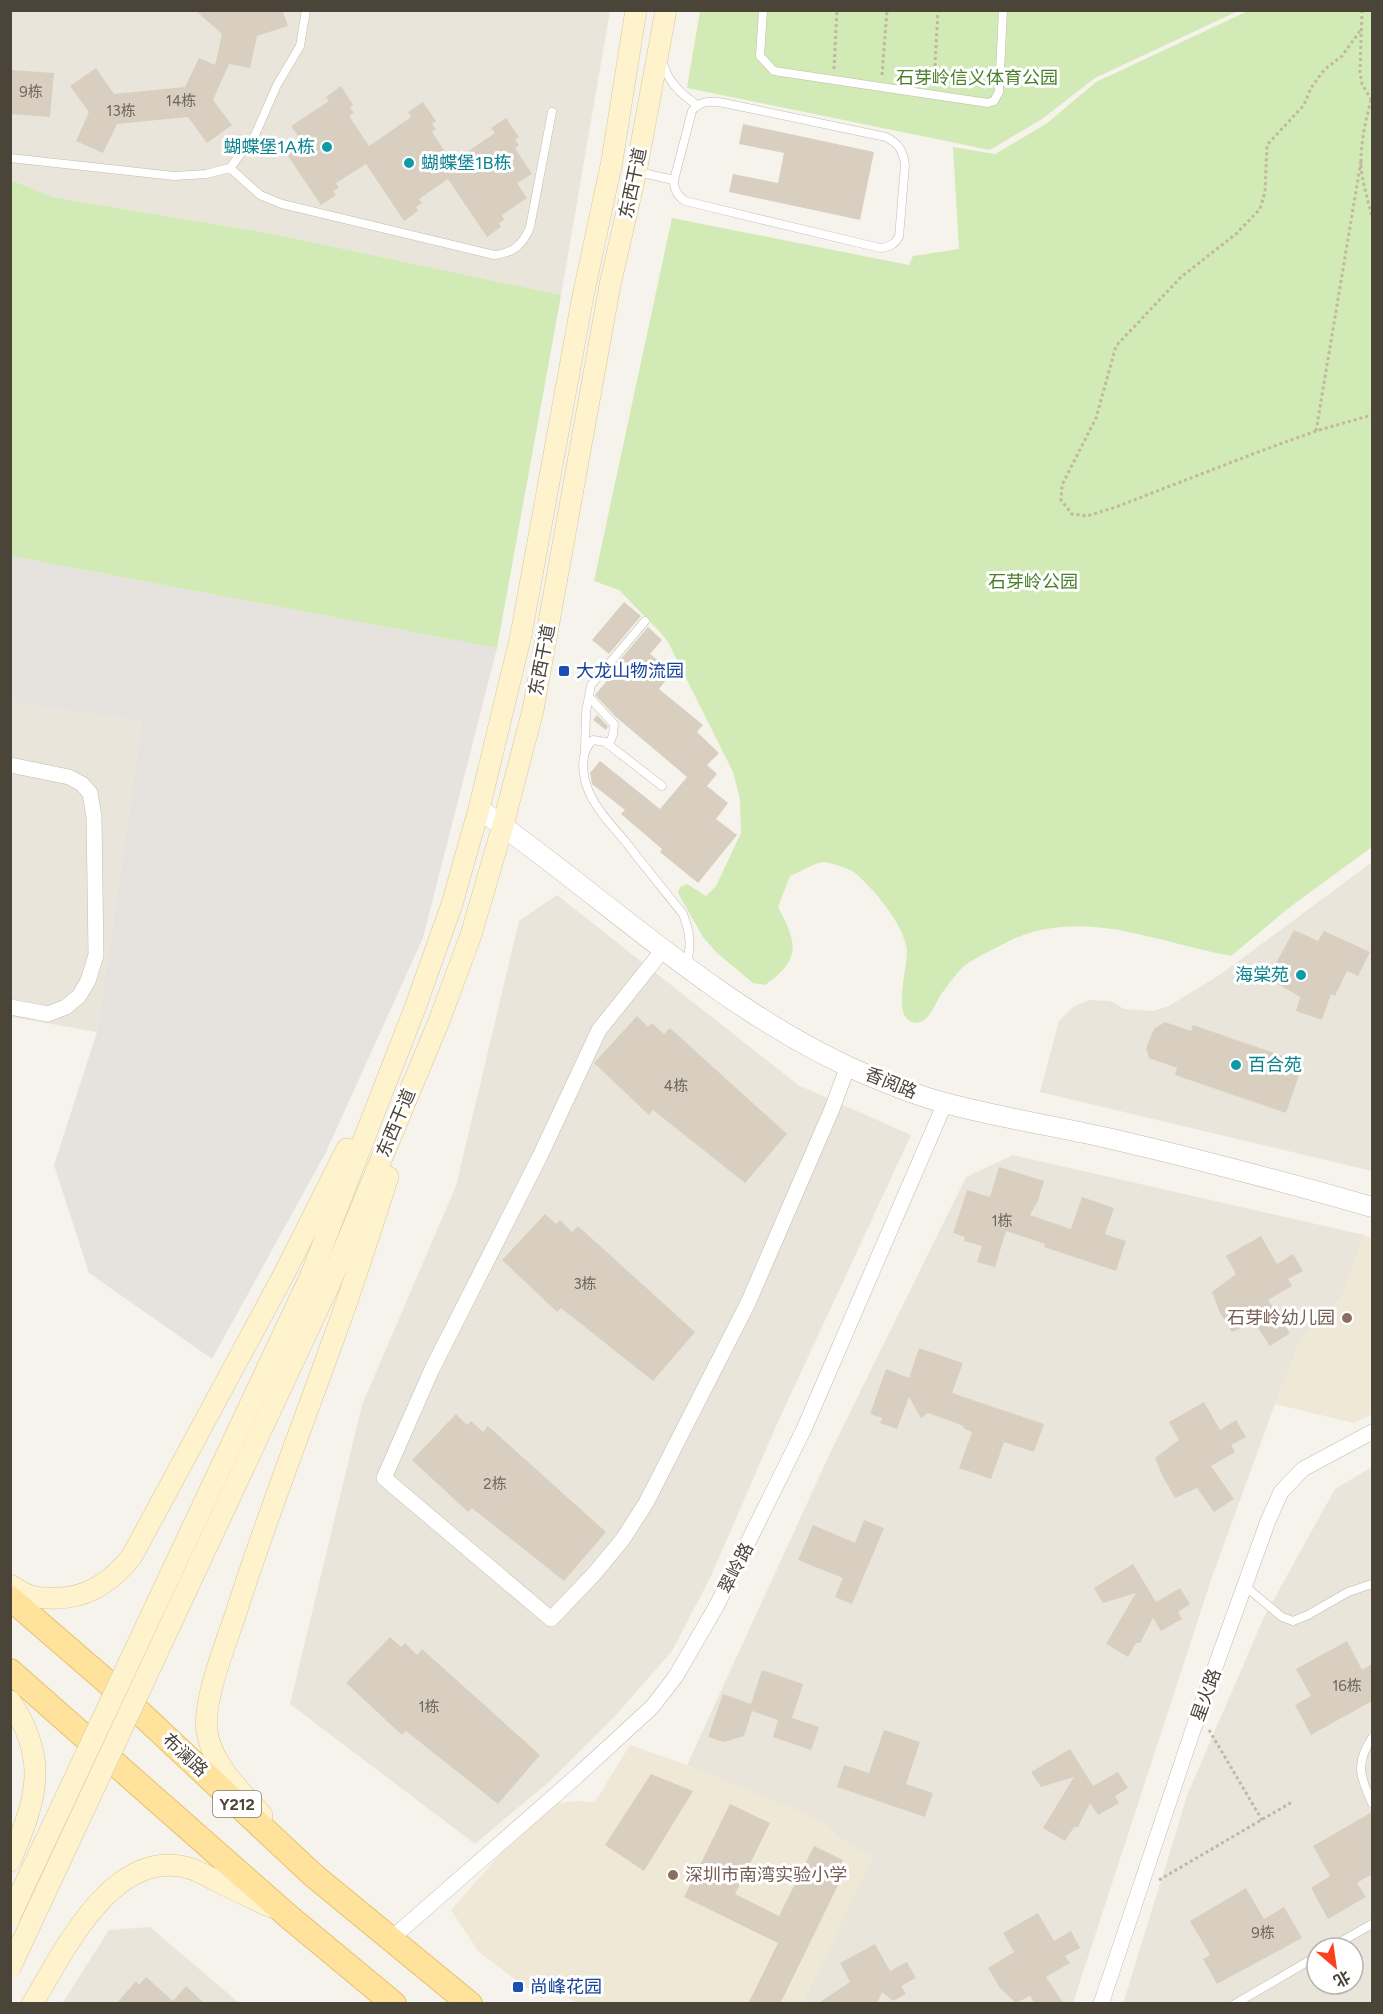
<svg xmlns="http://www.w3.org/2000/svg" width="1383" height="2014" font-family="Figtree,'Noto Sans SC',sans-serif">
	<rect width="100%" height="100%" fill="#f6f3ec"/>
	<!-- residential -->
	<g fill="#eae5da" fill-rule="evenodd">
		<path d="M10 11H610L561 295 268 233 52 197 11 180Z"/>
		<path d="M10 703 142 721 97 1032 11 1017Z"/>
		<path d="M1372 862V1171L1040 1092 1059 1021 1073 1007 1089 1000 1110 1001 1124 1009 1153 1011 1169 1006 1221 974Z"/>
		<path d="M557 895 798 1085 911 1135 777 1424 711 1576 672 1651 617 1714 550 1781 475 1844 290 1704 362 1405 456 1186 519 921Z"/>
		<path d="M1013 1155 1364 1235 1342 1297 1301 1339 1275 1404 1212 1577 1073 2003H802L872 1858 845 1842 826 1826 687 1765 832 1449 966 1177Z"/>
		<path d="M1372 1467V2003L1123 2004 1188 1793 1264 1617 1335 1489ZM1317 1948H1353V1984H1317Z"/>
		<path d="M150 1927 239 2003 62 2004 109 1930Z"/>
	</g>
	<!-- industrial -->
	<path fill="#e6e2dd" d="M11 556 497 648 423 938 325 1154 212 1359 89 1273 54 1165 97 1032 142 721 11 703Z"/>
	<!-- education -->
	<g fill="#efe8d6">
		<path d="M1364 1235 1372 1238V1414L1354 1423 1275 1404 1301 1339 1342 1297Z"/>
		<path d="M630 1745 687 1765 808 1815 826 1826 845 1842 872 1858 802 2003H577L552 1987 542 1999 479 1952 451 1910 504 1850 558 1803 575 1801 595 1802Z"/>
	</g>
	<!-- green -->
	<g fill="#d2eab5">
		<path d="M700 11H1238L1095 78 1042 119 990 150 687 88Z"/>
		<path d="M1248 11H1372V847L1290 907 1231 956C1157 943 1083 906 1009 941 998 947 970 960 962 968 955 975 948 985 942 993 935 1003 928 1027 912 1022 890 1014 911 962 906 945 900 920 873 888 854 872 850 869 828 862 824 862 816 862 798 873 790 876L778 907C797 943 802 959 765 985L753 983 717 953 703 937 678 893 680 887 687 884 706 896 716 886 741 833 740 799 733 772 668 642 661 633 619 590 594 581 672 218 909 265 913 256 959 249 953 147 995 154 1046 124 1096 82Z"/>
		<path d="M11 180 52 197 268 233 561 295 497 648 11 556Z"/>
	</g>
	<!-- building -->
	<g fill="#d8cfc1">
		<path d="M195 10H282L288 26 257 36 250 68 229 64 213 100 232 125 207 143 188 117 117 124 103 153 76 141 89 112 70 86 96 68 114 94 185 87 199 58 215 65 222 34Z"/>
		<path d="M10 70 54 73 50 117 10 114Z"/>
		<path d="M341 86 353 105 350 108 354 113 349 116 369 146 411 117 408 112 423 102 436 121 432 124 436 129 432 132 452 162 495 133 491 128 506 118 519 137 515 140 519 145 515 148 532 174 517 183 527 198 502 215 504 220 499 223 501 227 487 237 448 179 419 199 422 203 416 207 418 211 404 221 366 164 336 183 339 188 333 191 336 195 321 205 286 153 302 142 291 126 329 101 326 97Z"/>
		<path d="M743 124 874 152 860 220 729 192 733 174 778 183 784 153 739 144Z"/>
		<path d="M624 602 641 616 609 654 592 640Z"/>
		<path d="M648 627 662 640 650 654 672 672 659 689 703 725 697 732 719 753 707 765 717 774 707 786 728 803 716 819 737 835 698 883 660 852 662 849 621 814 625 810 592 784 591 778 590 773 600 761 660 809 687 777 616 717 595 695 611 676 608 674Z"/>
		<path d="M597 715 608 726 606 730 593 720Z"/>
		<path d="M1294 930 1318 941 1324 931 1370 952 1358 976 1347 971 1335 996 1331 994 1322 1020 1296 1011 1300 997 1268 978Z"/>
		<path d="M637 1016 648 1027 652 1023 664 1034 670 1028 787 1134 745 1183 653 1110 649 1115 594 1063Z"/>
		<path d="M1165 1022 1191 1031 1193 1025 1303 1063 1286 1113 1175 1075 1177 1068 1149 1058 1146 1048 1154 1029Z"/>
		<path d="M999 1167 1044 1181 1038 1201 1030 1215 1071 1229 1082 1197 1114 1208 1105 1234 1126 1241 1116 1271 1044 1247 1045 1244 1006 1231 995 1267 977 1262 982 1246 964 1241 965 1237 953 1233 967 1190 990 1197Z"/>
		<path d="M545 1214 556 1224 560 1220 572 1232 578 1226 695 1332 653 1381 561 1308 557 1312 502 1260Z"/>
		<path d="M1261 1236 1277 1264 1293 1254 1303 1271 1288 1279 1292 1286 1268 1300 1290 1333 1270 1346 1254 1322 1232 1332 1220 1313 1212 1292 1236 1274 1226 1256Z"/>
		<path d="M919 1348 963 1363 952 1393 1044 1424 1034 1452 1004 1442 991 1479 959 1468 972 1432 963 1428 964 1426 928 1413 921 1418 909 1397 897 1429 880 1423 882 1418 870 1414 886 1369 909 1378Z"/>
		<path d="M1204 1402 1220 1430 1236 1420 1246 1437 1231 1445 1235 1452 1211 1466 1234 1499 1214 1512 1197 1488 1175 1498 1163 1477 1155 1458 1179 1440 1169 1422Z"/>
		<path d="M456 1414 467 1425 471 1421 483 1432 488 1426 606 1532 564 1581 472 1508 468 1512 412 1460Z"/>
		<path d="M864 1520 884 1528 852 1604 835 1597 843 1578 798 1560 813 1525 855 1543Z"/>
		<path d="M1133 1564 1156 1602 1180 1588 1190 1604 1178 1612 1182 1619 1161 1631 1153 1618 1140 1643H1136L1128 1657 1106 1644 1136 1593 1103 1603 1094 1588Z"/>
		<path d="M390 1637 401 1647 405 1643 417 1655 422 1649 540 1755 498 1804 406 1731 402 1735 346 1683Z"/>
		<path d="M1347 1641 1362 1670 1372 1664V1701L1311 1735 1295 1705 1311 1696 1296 1669Z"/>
		<path d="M762 1670 803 1684 792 1718 819 1727 811 1750 773 1737 778 1720 752 1711 744 1736 724 1742 708 1737 723 1694 751 1704Z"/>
		<path d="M884 1730 920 1742 906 1784 933 1793 925 1817 837 1787 844 1765 869 1773Z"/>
		<path d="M1070 1749 1093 1786 1118 1772 1128 1788 1115 1796 1119 1803 1098 1815 1090 1803 1078 1827H1074L1065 1841 1043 1828 1074 1777 1041 1787 1031 1772Z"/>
		<path d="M651 1774 693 1791 644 1871 605 1845Z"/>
		<path d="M730 1804 770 1823 735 1894 779 1916 814 1846 843 1860 839 1868 845 1871 780 2004H748L778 1943 684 1897Z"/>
		<path d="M1372 1812V1874L1357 1883 1366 1897 1328 1919 1311 1888 1330 1876 1313 1846Z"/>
		<path d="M1246 1888 1264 1919 1284 1907 1302 1938 1217 1984 1203 1959 1210 1955 1190 1921Z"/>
		<path d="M1038 1913 1054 1941 1071 1931 1080 1948 1065 1956 1070 1963 1046 1977 1064 2004H1035L1030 1996 1016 2003 1000 1988 988 1968 1014 1952 1003 1933Z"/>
		<path d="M875 1944 890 1971 907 1962 916 1978 901 1986 906 1994 893 2001 882 1992 877 2004H817L850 1982 840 1963Z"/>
		<path d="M146 1977 173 2001 186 1986 205 2004H116L136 1981 139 1985Z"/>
	</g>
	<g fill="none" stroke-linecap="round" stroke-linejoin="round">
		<!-- service casing -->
		<g stroke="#c2bbae" stroke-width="9">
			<g id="service">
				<path d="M763 10 760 56 774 71 988 103 994 101 999 92 1003 10"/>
				<path d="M663 63C668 82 681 94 697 105"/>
				<path d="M10 158 174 176 206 174 230 168 255 135 277 85 300 46 306 10"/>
				<path d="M230 168 260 195 282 204 494 255C513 253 523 245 530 227L552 112"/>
				<path d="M638 172 674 180C674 190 677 195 685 201L880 248C889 247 894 245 899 237L905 165C903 150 899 144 886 137L724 103C712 101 700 100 692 111L674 180"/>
				<path d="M589 697 614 724 613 735 609 744"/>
				<path d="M585 750 586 712 591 685 645 621"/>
				<path d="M662 786 605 742 593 740C579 752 582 776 589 792 597 810 612 826 625 841 644 866 664 890 683 914 690 932 692 946 686 965"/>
				<path d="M1245 1586 1282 1617 1293 1621 1308 1615 1348 1592 1372 1584"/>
				<path d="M1372 1738C1355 1763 1360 1777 1372 1803"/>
				<path d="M1330 1948 1372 1924"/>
				<path d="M1235 2004 1317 1956"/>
			</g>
		</g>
		<!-- minor casing -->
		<g stroke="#c2bbae" stroke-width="16">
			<g id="minor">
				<path d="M10 765 69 777 82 784 90 793 94 817 96 955 88 981 79 996 66 1007 48 1014 10 1007"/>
				<path d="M663 950 599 1030 540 1156 432 1369 384 1478 551 1619 594 1574 623 1539 646 1503 748 1303 832 1109 848 1066"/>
				<path d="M392 1938 577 1776 652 1707 676 1676 717 1605 804 1429 945 1103"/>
				<path d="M1101 2004 1199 1712 1268 1521 1281 1492 1303 1469 1372 1432"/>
			</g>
		</g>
		<!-- tertiary casing -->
		<g stroke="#c2bbae" stroke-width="21">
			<path id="tertiary" d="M479 809C602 895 711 1002 847 1066 878 1080 912 1094 945 1103 1001 1118 1060 1127 1116 1140 1202 1160 1288 1183 1372 1207"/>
		</g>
		<!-- secondary casing -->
		<g stroke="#d6c79b" stroke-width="22">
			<g id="secondary">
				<path d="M311 1275 415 1008 452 904 479 809 521 635 583 296 612 161 636 10"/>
				<path d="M329 1285 439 1021 471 935 503 825 533 710 610 285 636 172 666 10"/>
				<path d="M10 1585C17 1589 24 1594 31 1596 36 1598 44 1598 49 1598 85 1600 111 1583 132 1556L283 1276 347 1149"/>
				<path d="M10 1701C50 1760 36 1801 10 1861"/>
				<path d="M262 1815C241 1791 212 1765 207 1732 202 1701 227 1641 237 1610 267 1516 303 1424 336 1332 355 1281 371 1228 388 1177"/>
				<path d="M32 2004C64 1952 114 1843 192 1869 200 1872 209 1877 217 1881 235 1890 253 1899 271 1907"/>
			</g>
		</g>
		<!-- primary casing -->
		<g stroke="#e6c16a" stroke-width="26">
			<g id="primary">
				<path d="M10 1598 106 1681 313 1875 470 2004"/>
				<path d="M10 1671 288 1916 394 2004"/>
			</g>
		</g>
		<!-- path -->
		<g stroke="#c4b79f" stroke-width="3" stroke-dasharray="3 3" stroke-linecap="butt">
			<path d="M1362 10 1360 72 1362 84 1372 101"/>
			<path d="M1360 31 1342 56 1324 70 1311 88 1304 105 1267 145 1265 192 1260 209 1236 234 1181 277 1116 346 1096 418 1062 485 1061 500 1072 514 1087 516 1116 507 1258 452 1316 431 1372 415"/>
			<path d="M834 69 837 10"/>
			<path d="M882 75 887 10"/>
			<path d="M934 84 938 10"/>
			<path d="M1371 100C1366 119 1361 141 1361 161 1361 180 1368 199 1372 217"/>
			<path d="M1316 431 1361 161"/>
			<path d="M1209 1730 1262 1820"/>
			<path d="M1159 1880 1292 1802"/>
		</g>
		<!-- service -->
		<use href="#service" stroke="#fff" stroke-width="8"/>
		<!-- minor -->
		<use href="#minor" stroke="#fff" stroke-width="15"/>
		<!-- tertiary -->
		<use href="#tertiary" stroke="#fff" stroke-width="20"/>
		<!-- secondary -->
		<use href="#secondary" stroke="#fff3cd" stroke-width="21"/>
		<!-- primary -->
		<use href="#primary" stroke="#ffe39c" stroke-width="24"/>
		<!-- secondary-bridge casing -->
		<g stroke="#d6c79b" stroke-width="22" stroke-linecap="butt">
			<g id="secondary-bridge">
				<path d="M10 1916 311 1275"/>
				<path d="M10 1968 329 1285"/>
			</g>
		</g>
		<!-- secondary-bridge -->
		<use href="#secondary-bridge" stroke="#fff3cd" stroke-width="21"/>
	</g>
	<!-- markers -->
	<g fill="#0f9aa8" stroke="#fff" stroke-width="2">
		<circle cx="327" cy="147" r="6"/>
		<circle cx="409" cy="163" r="6"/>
		<circle cx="1301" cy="975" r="6"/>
		<circle cx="1236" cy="1065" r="6"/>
	</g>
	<g fill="#1a4fb4" stroke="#fff" stroke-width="2">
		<rect x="558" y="665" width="12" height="12" rx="3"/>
		<rect x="512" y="1981" width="12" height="12" rx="3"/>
	</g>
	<g fill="#8d6e63" stroke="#fff" stroke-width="2">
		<circle cx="1347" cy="1318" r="6"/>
		<circle cx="673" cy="1875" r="6"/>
	</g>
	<g text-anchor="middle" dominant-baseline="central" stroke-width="6" stroke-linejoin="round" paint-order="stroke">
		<!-- number labels -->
		<g font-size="15" fill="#6e675b">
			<text x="31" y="92">9栋</text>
			<text x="181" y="101">14栋</text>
			<text x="121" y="111">13栋</text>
			<text x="676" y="1086">4栋</text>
			<text x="1002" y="1221">1栋</text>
			<text x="585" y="1284">3栋</text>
			<text x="495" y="1484">2栋</text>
			<text x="1347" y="1686">16栋</text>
			<text x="429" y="1707">1栋</text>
			<text x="1263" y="1933">9栋</text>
		</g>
		<!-- shield labels -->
		<rect fill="#fff" stroke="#817c74" stroke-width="1.5" x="213" y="1791" width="48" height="26" rx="4.5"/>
		<g font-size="16" font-weight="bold" fill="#4b4439">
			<text x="237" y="1804">Y212</text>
		</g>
		<!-- park labels -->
		<g font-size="18" fill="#4a7f2a" stroke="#fff">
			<text x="977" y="78">石芽岭信义体育公园</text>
			<text x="1033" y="582">石芽岭公园</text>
		</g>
		<!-- culture labels -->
		<g font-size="18" fill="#0d838f" stroke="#fff" text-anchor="end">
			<text x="315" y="147">蝴蝶堡1A栋</text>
			<text x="421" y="163" text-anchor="start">蝴蝶堡1B栋</text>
			<text x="1289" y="975">海棠苑</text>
			<text x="1248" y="1065" text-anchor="start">百合苑</text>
		</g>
		<!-- street labels -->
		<g font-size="18" fill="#4b4439" stroke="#fff">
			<text transform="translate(633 183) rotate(-78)">东西干道</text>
			<text transform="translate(542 660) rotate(-79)">东西干道</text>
			<text transform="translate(891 1083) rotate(22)">香阅路</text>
			<text transform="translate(396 1123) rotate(-67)">东西干道</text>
			<text transform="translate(736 1568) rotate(-63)">翠岭路</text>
			<text transform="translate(1206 1695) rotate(-70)">星火路</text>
			<text transform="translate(185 1755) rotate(43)">布澜路</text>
		</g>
		<!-- transit labels -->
		<g font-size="18" fill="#164399" stroke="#fff" text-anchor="start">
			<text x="576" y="671">大龙山物流园</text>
			<text x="530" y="1987">尚峰花园</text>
		</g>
		<!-- education labels -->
		<g font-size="18" fill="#785e54" stroke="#fff" text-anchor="end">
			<text x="1335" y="1318">石芽岭幼儿园</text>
			<text x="685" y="1875" text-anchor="start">深圳市南湾实验小学</text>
		</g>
	</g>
	<!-- border -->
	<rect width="1383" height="2014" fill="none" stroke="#4b4439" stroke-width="24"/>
	<!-- north arrow -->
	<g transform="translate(1335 1966) rotate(151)"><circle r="28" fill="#ffffff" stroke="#b7b4b0" stroke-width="1.5"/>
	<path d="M0-4.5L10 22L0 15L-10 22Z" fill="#fc3f1d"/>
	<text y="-9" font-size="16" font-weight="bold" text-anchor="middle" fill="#4b4439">北</text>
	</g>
</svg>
